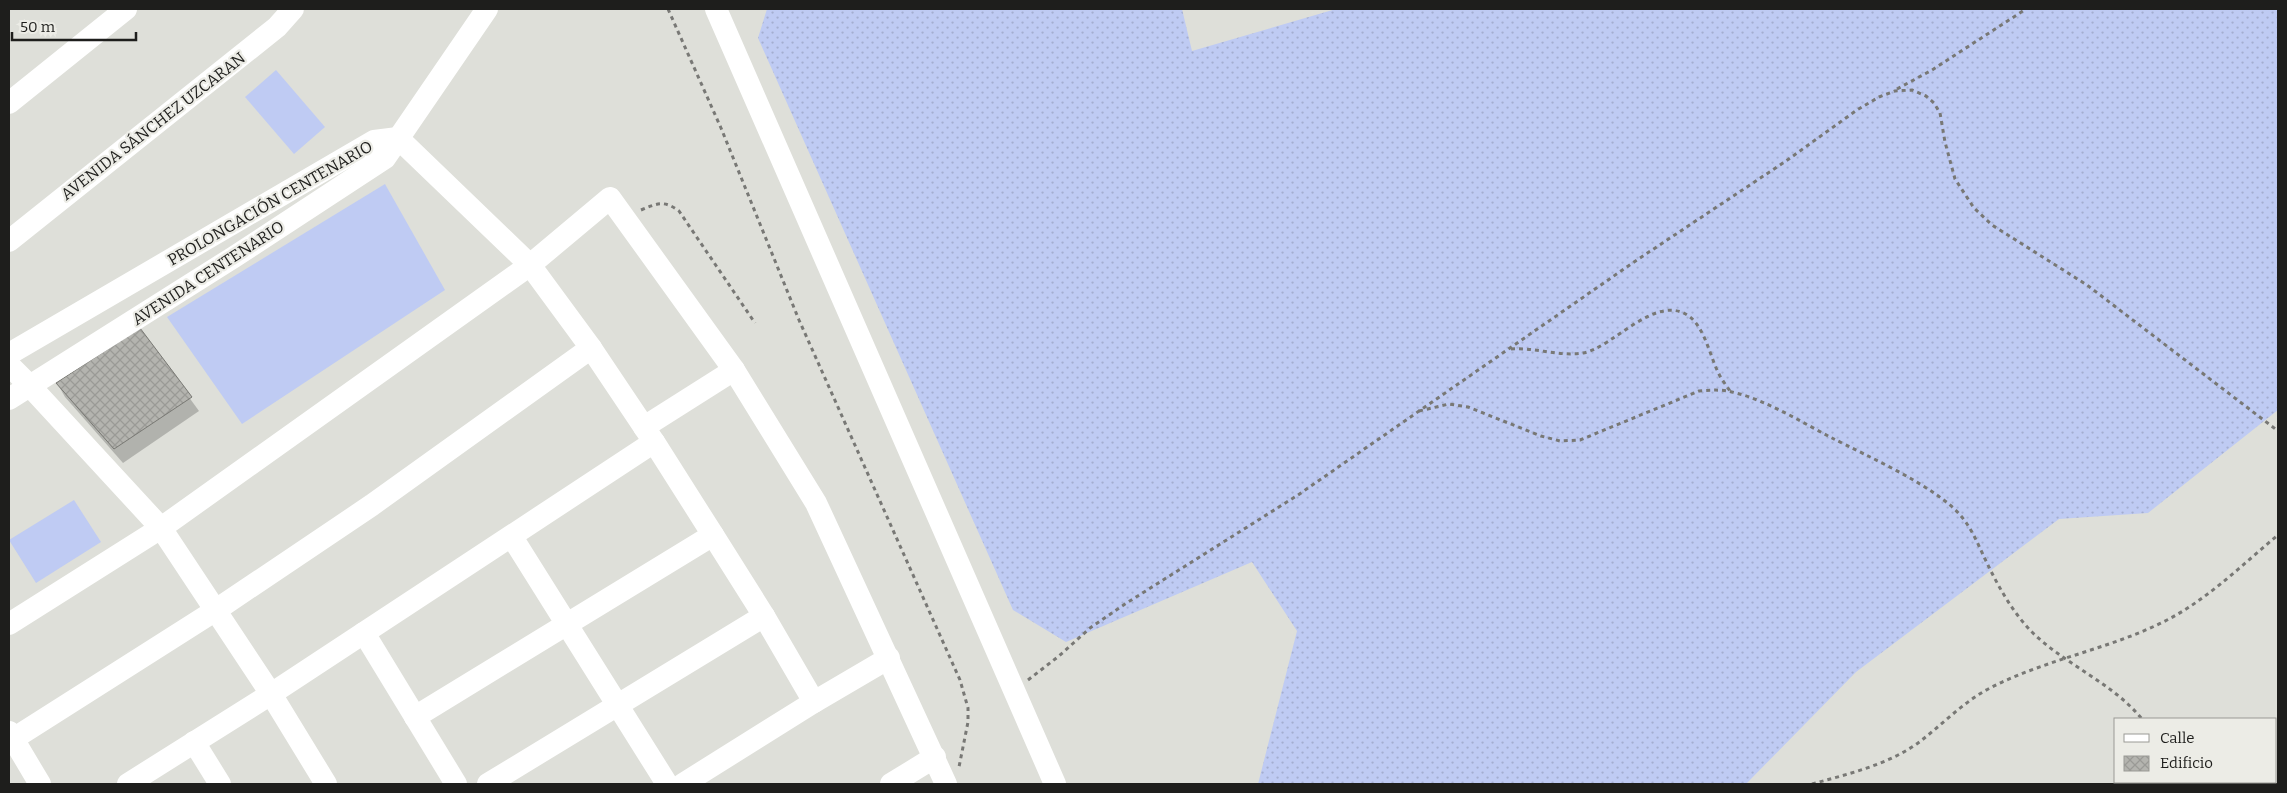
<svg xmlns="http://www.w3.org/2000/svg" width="2287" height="793" font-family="Bitter,serif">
	<defs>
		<pattern id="grass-dots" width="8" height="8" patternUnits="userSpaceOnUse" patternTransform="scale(1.25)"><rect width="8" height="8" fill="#bfcbf3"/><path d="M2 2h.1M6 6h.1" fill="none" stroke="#a4aed0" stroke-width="1.8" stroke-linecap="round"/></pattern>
		<pattern id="building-cross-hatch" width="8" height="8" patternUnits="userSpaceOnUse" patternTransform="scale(1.25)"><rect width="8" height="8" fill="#b4b4af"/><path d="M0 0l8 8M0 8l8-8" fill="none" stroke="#9a9a96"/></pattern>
	</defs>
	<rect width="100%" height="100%" fill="#dedfd9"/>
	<!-- grass -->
	<path fill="url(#grass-dots)" d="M767 9H1182L1192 51 1336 9H2278V410L2148 513 2059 519 1856 672 1746 784H1258L1297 631 1252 562 1066 642 1013 610 758 38Z"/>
	<!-- pitch -->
	<g fill="#bfcbf3">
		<path d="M276 70 325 127 294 154 245 97Z"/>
		<path d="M385 184 445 290 242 424 167 317Z"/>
		<path d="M74 500 101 542 36 583 9 540Z"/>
	</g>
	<!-- shadow -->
	<path fill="#0003" d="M140 330 199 411 123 463 65 397 57 383Z"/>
	<!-- building -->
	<path fill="url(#building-cross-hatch)" stroke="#787873" d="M140 328 192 397 114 449 56 383Z"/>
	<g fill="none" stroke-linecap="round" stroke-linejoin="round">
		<!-- path -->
		<g stroke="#787875" stroke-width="3" stroke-dasharray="4 4" stroke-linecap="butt">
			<path d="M668 9 721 128 799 320 960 680 968 708V722L959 767"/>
			<path d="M1897 89 1932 70 2026 9"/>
			<path d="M641 210C658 203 664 200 679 211L755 323"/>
			<path d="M1511 349C1535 347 1559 357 1583 353 1613 348 1657 291 1690 317 1705 329 1710 356 1718 372 1721 379 1726 385 1730 391"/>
			<path d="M1419 411 1449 404 1468 407 1541 436 1560 441 1580 440 1699 391C1712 390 1723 389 1736 393 1768 401 1803 423 1832 438 1867 456 1937 487 1961 516 1973 530 1979 547 1987 563 1998 586 2012 611 2030 630 2063 664 2112 682 2142 719"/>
			<path d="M1028 680 1059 656 1090 628 1125 604 1298 495 1634 262 1786 161 1857 110 1879 97 1895 91 1912 90 1926 96 1934 103 1940 113 1945 142 1955 179 1974 208 1992 225 2087 285 2278 431"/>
			<path d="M2191 782 2193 784"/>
			<path d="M1812 784C1848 774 1887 765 1918 743 1942 725 1963 702 1990 688 2046 659 2111 649 2167 620 2208 599 2243 564 2278 535"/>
		</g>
		<!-- minor -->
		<g stroke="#fff" stroke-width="22">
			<path d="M716 9 1055 784"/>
			<path d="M9 103 126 9"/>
			<path d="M398 138 530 265 591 348 654 442 713 535 764 616 814 702"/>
			<path d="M9 241 277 27 293 9"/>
			<path d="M9 354 374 141 398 138"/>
			<path d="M9 365 30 386 161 528 271 694 326 784"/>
			<path d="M9 399 234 257 385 158 487 9"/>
			<path d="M644 427 734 370"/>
			<path d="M512 537 667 784"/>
			<path d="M9 624 161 528 530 265 610 198 734 370 816 503 946 784"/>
			<path d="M364 633 456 784"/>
			<path d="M415 717 713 535"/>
			<path d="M9 732 40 784"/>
			<path d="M13 739 216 610 372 505 591 348"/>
			<path d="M194 742 220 784"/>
			<path d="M128 784 271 694 654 442"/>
			<path d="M488 784 764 616"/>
			<path d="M683 784 814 702 889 658"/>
			<path d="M891 784 935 757"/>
		</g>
	</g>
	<g text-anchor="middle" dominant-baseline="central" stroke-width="4.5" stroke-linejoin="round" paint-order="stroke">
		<!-- street labels -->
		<g font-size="16" fill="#1e1e1c" stroke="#ecece6">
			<text transform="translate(153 126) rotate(-38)">AVENIDA SÁNCHEZ UZCARAN</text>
			<text transform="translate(270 203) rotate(-30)">PROLONGACIÓN CENTENARIO</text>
			<text transform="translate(208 273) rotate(-33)">AVENIDA CENTENARIO</text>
		</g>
	</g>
	<!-- border -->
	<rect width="2287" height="793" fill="none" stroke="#1e1e1c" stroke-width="20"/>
	<!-- legend -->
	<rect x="2114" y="718" width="162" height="65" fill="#ecece6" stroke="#9a9a95"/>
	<rect x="2124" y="734" width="25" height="8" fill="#ffffff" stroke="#9a9a95"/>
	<text x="2160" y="743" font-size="15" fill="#1e1e1c">Calle</text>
	<rect x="2124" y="756" width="25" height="15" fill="url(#building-cross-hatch)" stroke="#9a9a95"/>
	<text x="2160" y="768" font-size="15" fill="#1e1e1c">Edificio</text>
	<!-- scale -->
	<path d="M12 32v8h124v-8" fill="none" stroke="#1e1e1c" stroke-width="2.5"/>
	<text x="20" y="32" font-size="15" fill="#1e1e1c" stroke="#ecece6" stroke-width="4" paint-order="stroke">50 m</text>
</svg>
